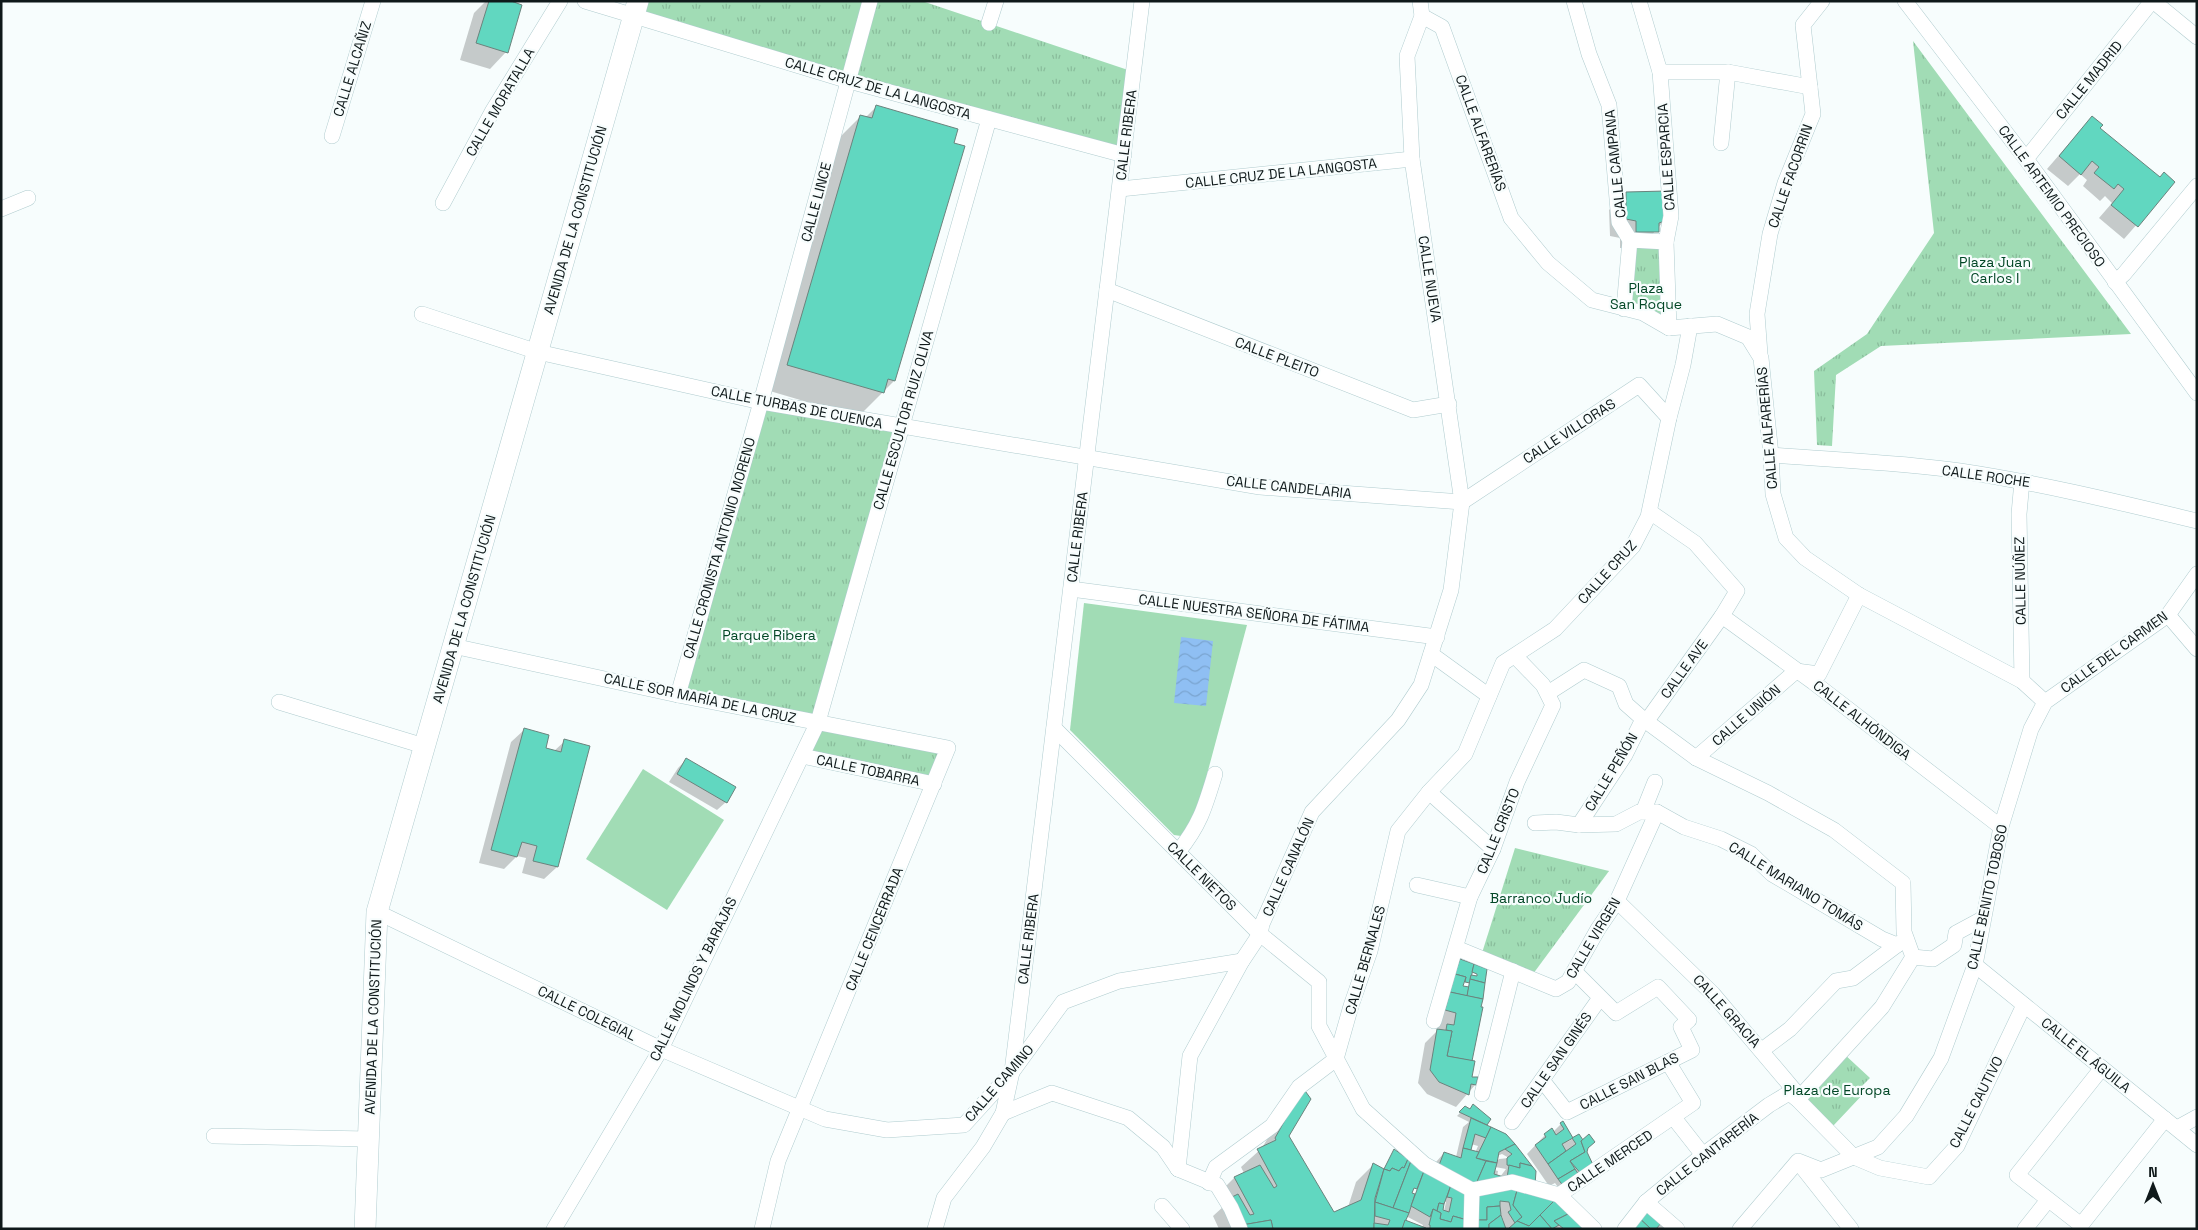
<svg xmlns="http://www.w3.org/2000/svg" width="2198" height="1230" font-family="'Space Grotesk',sans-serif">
	<defs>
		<pattern id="park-tufts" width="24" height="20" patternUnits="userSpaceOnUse" patternTransform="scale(1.25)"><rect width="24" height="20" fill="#a1dcb5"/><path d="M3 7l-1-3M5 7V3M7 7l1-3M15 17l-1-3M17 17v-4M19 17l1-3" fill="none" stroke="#89bc9b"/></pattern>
		<pattern id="water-waves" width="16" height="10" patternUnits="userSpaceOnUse" patternTransform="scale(1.25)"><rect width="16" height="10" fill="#8fbff3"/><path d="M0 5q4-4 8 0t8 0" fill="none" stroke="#7aa4d0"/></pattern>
	</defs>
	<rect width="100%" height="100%" fill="#f7fdfd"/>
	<!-- park -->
	<g fill="url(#park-tufts)">
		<path d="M638 1H922L1134 72 1124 155 634 16Z"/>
		<path d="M1913 41 2131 334 1881 346 1836 375 1832 446 1817 445 1814 371 1867 334 1934 233Z"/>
		<path d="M1632 240 1664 241 1666 327 1624 309Z"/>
		<path d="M761 402 900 427 818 722 948 748 934 784 802 756 818 723 678 695Z"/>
		<path d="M1515 848 1609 871 1533 974 1482 953Z"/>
		<path d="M1843 1053 1870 1078 1862 1086 1866 1091 1833 1126 1802 1096Z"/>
	</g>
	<!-- garden -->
	<g fill="#a1dcb5">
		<path d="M1084 603 1247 625 1198 808 1181 836 1174 835 1070 730Z"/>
		<path d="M643 769 724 820 667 910 586 859Z"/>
	</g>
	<!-- water -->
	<path fill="url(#water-waves)" d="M1181 637 1213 641 1206 706 1174 703Z"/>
	<!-- shadow -->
	<g fill="#0003" fill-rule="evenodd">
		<path d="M486 1H507L506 52 490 69 460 60 474 13Z"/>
		<path d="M877 106 894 381 858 417 763 389 836 141 861 116 865 118Z"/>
		<path d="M2092 117 2098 128 2160 179 2174 182 2124 239 2099 218 2112 203 2105 196 2100 201 2083 186 2087 180 2080 174 2068 186 2047 169Z"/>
		<path d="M1626 194 1665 220 1640 248H1620V238L1610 236 1609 210Z"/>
		<path d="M524 730 544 749 554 751 565 741 557 867 544 879 522 873 526 858 517 856 504 869 479 863 511 742Z"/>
		<path d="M686 760 726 802 717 810 669 782 678 768Z"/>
		<path d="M1460 960 1486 969 1470 1061 1471 1078 1475 1085 1456 1107 1427 1094 1418 1083 1425 1043 1439 1029 1429 1027 1433 1010ZM1471 971 1478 973 1477 977 1470 976ZM1464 980 1471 982 1470 989 1462 987Z"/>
		<path d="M1473 1105 1489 1119 1484 1125 1505 1135 1534 1185 1556 1200 1587 1229H1219L1213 1216 1224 1206 1217 1195 1234 1178 1244 1173 1241 1167 1262 1148 1286 1107 1288 1136 1334 1214 1348 1207 1356 1182 1373 1165 1383 1170 1394 1151 1430 1176 1436 1162 1444 1153 1456 1157 1463 1127 1469 1122 1457 1116 1465 1108 1469 1110ZM1471 1144 1478 1146 1475 1153 1469 1151ZM1502 1154 1509 1158 1499 1159 1496 1162 1497 1156ZM1495 1167 1506 1169 1500 1177H1497L1498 1171 1494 1170ZM1414 1186 1419 1189 1416 1196 1410 1194ZM1444 1201 1446 1202 1444 1211H1441ZM1499 1208 1504 1222 1502 1223ZM1406 1216 1423 1225 1422 1228 1406 1221Z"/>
		<path d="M1561 1124 1571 1137 1567 1142 1578 1136 1586 1149V1153L1594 1169 1560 1190 1555 1183 1549 1186 1527 1154 1545 1135 1553 1132Z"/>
		<path d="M1663 1223 1670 1229H1629L1659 1226Z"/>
	</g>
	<!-- building -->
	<g fill="#61d7c0" stroke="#6b837d">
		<path d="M489 1H511L522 5 508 53 476 43Z"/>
		<path d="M876 105 958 129 954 143 965 146 895 381 888 379 884 393 787 365 860 115 872 118Z"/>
		<path d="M2092 116 2103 125 2100 128 2160 177 2164 172 2175 182 2138 227 2111 205 2124 189 2118 184 2114 189 2094 173 2099 167 2092 161 2081 175 2059 156Z"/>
		<path d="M1666 191 1667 220 1659 223V232H1636V221L1626 219V192Z"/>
		<path d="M524 728 549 735 546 748 561 752 564 739 590 746 558 867 533 861 537 846 522 842 517 857 491 850Z"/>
		<path d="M686 758 736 787 727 803 677 774Z"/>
		<path d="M1460 959 1474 964 1470 983 1465 982 1466 977 1455 974Z"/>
		<path d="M1474 964 1487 969 1485 983 1470 979 1471 975 1477 976V974L1472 972Z"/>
		<path d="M1455 974 1466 977 1463 986 1469 987 1467 996 1450 992Z"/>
		<path d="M1470 979 1485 983 1483 999 1467 996Z"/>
		<path d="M1450 992 1483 999 1481 1007H1483L1472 1061 1447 1056 1452 1031 1446 1030 1447 1024 1454 1025 1456 1013 1445 1010Z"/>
		<path d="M1437 1029 1452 1031 1447 1056 1475 1061 1472 1077H1478L1476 1085 1471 1084 1469 1095 1439 1082 1430 1070Z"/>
		<path d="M1303 1088 1311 1099 1289 1136 1334 1212 1361 1200 1373 1163 1384 1169 1375 1198 1374 1229H1273L1271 1220 1242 1225 1230 1198 1238 1194 1250 1215 1254 1214 1234 1177 1260 1165 1274 1188 1277 1186 1257 1149 1276 1140 1275 1138Z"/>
		<path d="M1473 1104 1491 1119 1487 1125 1459 1112 1465 1106 1470 1109Z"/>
		<path d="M1471 1118 1491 1127 1486 1138 1475 1134 1471 1150 1463 1148Z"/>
		<path d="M1563 1121 1573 1138 1562 1144 1566 1151 1548 1164 1535 1145 1546 1137 1544 1134 1552 1128 1556 1135 1564 1129 1560 1123Z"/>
		<path d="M1491 1127 1506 1134 1515 1144 1499 1152 1497 1163 1476 1158Z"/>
		<path d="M1579 1134 1583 1140 1581 1141 1585 1152 1570 1161 1575 1169 1558 1179 1548 1164 1576 1144 1572 1138Z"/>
		<path d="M1589 1134 1595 1142 1588 1148 1587 1152 1595 1169 1583 1176 1570 1161 1585 1152 1581 1141Z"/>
		<path d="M1515 1144 1532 1166 1520 1163V1168L1507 1165V1158L1512 1154 1505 1149Z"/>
		<path d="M1463 1148 1479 1152 1476 1158 1486 1161 1476 1184 1438 1168 1444 1152 1461 1158Z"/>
		<path d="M1394 1149 1408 1159 1404 1168 1402 1167 1399 1171 1392 1168 1390 1171 1384 1169Z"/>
		<path d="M1408 1159 1411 1161 1393 1208 1375 1202 1384 1169 1390 1171 1392 1168 1399 1171 1402 1167 1404 1168Z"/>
		<path d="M1411 1161 1424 1171 1417 1189 1414 1188 1412 1193 1415 1194 1409 1213 1393 1208Z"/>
		<path d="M1486 1161 1497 1163 1494 1174 1507 1178 1476 1184Z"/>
		<path d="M1520 1163 1532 1166 1536 1171 1535 1185 1507 1178 1509 1165 1520 1168Z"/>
		<path d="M1575 1169 1581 1178 1564 1187 1558 1179Z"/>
		<path d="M1424 1171 1451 1185 1444 1204 1439 1203 1437 1211 1433 1209 1430 1217 1411 1206Z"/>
		<path d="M1451 1185 1470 1195 1467 1220 1453 1216 1451 1222 1440 1219 1441 1213 1437 1211 1439 1203 1444 1204 1443 1210 1449 1212 1452 1198 1447 1197Z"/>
		<path d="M1518 1187 1513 1205 1522 1217 1515 1223 1508 1212 1511 1210 1509 1202 1500 1201V1206L1487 1207V1220H1475L1476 1193Z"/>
		<path d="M1518 1187 1557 1198 1529 1226 1517 1221 1522 1217 1513 1205Z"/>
		<path d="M1557 1198 1572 1212 1554 1221 1559 1225 1552 1229 1540 1215Z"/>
		<path d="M1375 1202 1409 1213 1402 1229H1374V1223L1388 1225 1390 1220 1375 1216Z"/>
		<path d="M1500 1206 1501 1215 1489 1224V1229H1475V1220H1487V1207Z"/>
		<path d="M1647 1207 1663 1221 1656 1229H1651L1638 1217Z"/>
		<path d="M1433 1209 1441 1213 1440 1219 1451 1222 1453 1216 1467 1220 1465 1229H1430V1225H1429Z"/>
		<path d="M1572 1212 1584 1229H1564L1554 1221Z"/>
		<path d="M1501 1215 1506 1229H1489V1224Z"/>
		<path d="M1540 1215 1552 1229H1508L1517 1221 1529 1226Z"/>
		<path d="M1638 1217 1651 1229H1632Z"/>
		<path d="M1271 1220 1273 1229H1243L1242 1225Z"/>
		<path d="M1405 1220 1426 1228V1229H1402Z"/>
	</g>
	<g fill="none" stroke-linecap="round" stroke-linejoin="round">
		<!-- street casing -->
		<g stroke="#b0cccf" stroke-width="16">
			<g id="street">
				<path d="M585 1 849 81 1124 155"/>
				<path d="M1574 1 1589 54 1609 105 1619 222 1630 240"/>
				<path d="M1639 1 1660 72 1671 216 1666 242"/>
				<path d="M1905 1 2026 159 2197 393"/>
				<path d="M2153 1 2197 37"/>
				<path d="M1422 16 1442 27 1511 218 1548 263 1592 300 1643 313 1669 328 1717 324 1748 337 1761 358 1771 455 1773 494 1786 538 1805 558 1859 595 2022 681 2045 702"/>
				<path d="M989 23 996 1"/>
				<path d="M1660 72H1728L1810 87"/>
				<path d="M332 136 373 1"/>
				<path d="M1721 143 1728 72"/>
				<path d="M2026 159 2152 1"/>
				<path d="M1120 189 1412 159"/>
				<path d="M443 203 492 112 560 1"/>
				<path d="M1 209 28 198"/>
				<path d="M2115 282 2124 274 2197 186"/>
				<path d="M1107 290 1413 410 1449 404"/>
				<path d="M1624 309 1630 240 1666 242 1669 328"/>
				<path d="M422 314 538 352 761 402 1260 487 1462 502"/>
				<path d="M1760 354 1757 314 1770 234 1785 183 1813 114 1803 25 1822 1"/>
				<path d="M1771 455C1833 460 1897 462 1960 471 2040 483 2118 502 2197 521"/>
				<path d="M1462 502 1639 385 1669 418"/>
				<path d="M1071 589 1437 637"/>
				<path d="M2168 615 2197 649"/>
				<path d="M1722 616 1813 682 2001 827"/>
				<path d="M453 646 678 695 948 748 778 1161 762 1229"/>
				<path d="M1431 654 1489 696"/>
				<path d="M2022 681 2019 514 2022 481"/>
				<path d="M1548 693 1584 670 1619 686 1626 704 1643 719 1696 758 1768 793 1834 830 1903 883 1904 932 1913 957"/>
				<path d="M678 695 761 402 870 1"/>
				<path d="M279 702 424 746"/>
				<path d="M1646 722 1722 616 1737 591 1695 543 1650 512"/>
				<path d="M1054 728 1260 934 1319 982V1026L1363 1109 1424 1164 1472 1190"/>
				<path d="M802 756 934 784"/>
				<path d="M1696 758 1796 671 1819 674 1859 595"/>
				<path d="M1429 792 1493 849"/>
				<path d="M1643 812 1655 782"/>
				<path d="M1535 823 1556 822 1579 825 1616 824 1639 812H1657L1684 827 1721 839 1751 854 1772 874 1882 939 1897 945 1906 939"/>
				<path d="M1579 825 1625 755 1643 719"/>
				<path d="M1178 852C1200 825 1205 807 1215 774"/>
				<path d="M1417 885 1470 897"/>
				<path d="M1617 901 1713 994 1800 1097 1797 1099 1854 1157 1880 1168 1929 1177 1957 1146 2024 1005"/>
				<path d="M377 912 661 1049 825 1119 887 1130 964 1125 1012 1072 1063 1002 1119 981 1242 961"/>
				<path d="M1456 948 1556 989 1568 982 1598 929 1617 901 1657 812"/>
				<path d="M1913 957 1933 959 1954 945 1956 933 1982 919"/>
				<path d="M1975 965 2197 1145"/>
				<path d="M1434 1021 1470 897 1493 849 1517 782 1553 705 1543 685 1515 656"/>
				<path d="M1762 1050 1790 1029 1836 981 1853 978 1897 945"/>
				<path d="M1336 1059 1351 1006 1370 951 1398 831 1429 792 1465 754 1503 663 1555 629 1633 546 1648 517 1669 418 1683 365 1690 326"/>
				<path d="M2102 1068 2017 1175 2081 1225 2165 1119"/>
				<path d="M1542 1080 1567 1112 1692 1050 1681 1027 1689 1020 1658 987 1616 1013 1575 972"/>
				<path d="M1482 1094 1513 971"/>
				<path d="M1800 1097 1882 1007 1913 957"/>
				<path d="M1003 1113 1052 1093 1128 1118 1163 1147 1178 1169"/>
				<path d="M1674 1118 1703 1155"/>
				<path d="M1512 1122 1600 998"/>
				<path d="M2177 1128 2197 1117"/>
				<path d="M214 1136 368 1139"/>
				<path d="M1799 1163 1851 1229"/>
				<path d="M1178 1169 1190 1056 1242 961 1260 934 1262 924 1312 812 1398 720 1421 685 1451 590 1462 502 1412 159 1407 56 1422 16 1420 1"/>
				<path d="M1178 1169 1217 1185 1231 1208 1240 1229"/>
				<path d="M1209 1183 1216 1167 1272 1126 1299 1087 1336 1059"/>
				<path d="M1472 1190 1512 1182 1559 1195 1693 1103 1668 1062"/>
				<path d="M1559 1195 1594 1229"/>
				<path d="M1646 1202 1677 1229"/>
				<path d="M1162 1206 1182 1229"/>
				<path d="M554 1229 661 1049 818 722 989 119"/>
				<path d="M935 1229 944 1198 983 1147 1003 1113 1012 1072 1142 1"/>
				<path d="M1471 1229 1472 1190"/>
				<path d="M1625 1229 1646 1202 1703 1155 1769 1105 1789 1093 1797 1099"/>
				<path d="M1740 1229 1798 1161 1821 1170 1878 1147 1906 1116 1941 1058 1975 965 2001 827 2031 729 2045 702 2168 615 2197 574"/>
				<path d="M2025 1229 2048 1200"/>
			</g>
		</g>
		<!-- secondary casing -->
		<g stroke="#b0cccf" stroke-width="22">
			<path id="secondary" d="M365 1229 377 912 638 1"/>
		</g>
		<!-- street -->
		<use href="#street" stroke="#fff" stroke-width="15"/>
		<!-- secondary -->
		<use href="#secondary" stroke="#fff" stroke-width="21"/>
	</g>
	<g text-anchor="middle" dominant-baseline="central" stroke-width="4.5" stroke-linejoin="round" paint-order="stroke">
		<!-- street labels -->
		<g font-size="14" fill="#0f191a" stroke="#f7fdfd">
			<text transform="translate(352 69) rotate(-73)">CALLE ALCAÑIZ</text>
			<text transform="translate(2089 80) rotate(-51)">CALLE MADRID</text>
			<text transform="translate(878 88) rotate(16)">CALLE CRUZ DE LA LANGOSTA</text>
			<text transform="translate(500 102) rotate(-60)">CALLE MORATALLA</text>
			<text transform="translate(1481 133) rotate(70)">CALLE ALFARERÍAS</text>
			<text transform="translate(1126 135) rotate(-83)">CALLE RIBERA</text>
			<text transform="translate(1666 157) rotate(-94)">CALLE ESPARCIA</text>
			<text transform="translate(1615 164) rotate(-96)">CALLE CAMPANA</text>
			<text transform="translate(1281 173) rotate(-6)">CALLE CRUZ DE LA LANGOSTA</text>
			<text transform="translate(1790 176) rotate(-71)">CALLE FACORRIN</text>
			<text transform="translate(2052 196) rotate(54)">CALLE ARTEMIO PRECIOSO</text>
			<text transform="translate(816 202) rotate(-75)">CALLE LINCE</text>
			<text transform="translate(575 220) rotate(-74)">AVENIDA DE LA CONSTITUCIÓN</text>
			<text transform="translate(1430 279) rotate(81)">CALLE NUEVA</text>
			<text transform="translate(1277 357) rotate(21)">CALLE PLEITO</text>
			<text transform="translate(797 407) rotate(11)">CALLE TURBAS DE CUENCA</text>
			<text transform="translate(903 420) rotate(-74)">CALLE ESCULTOR RUIZ OLIVA</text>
			<text transform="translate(1767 428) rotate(-95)">CALLE ALFARERÍAS</text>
			<text transform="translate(1569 431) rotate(-33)">CALLE VILLORAS</text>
			<text transform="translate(1986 476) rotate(8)">CALLE ROCHE</text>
			<text transform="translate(1289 487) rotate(6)">CALLE CANDELARIA</text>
			<text transform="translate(1077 537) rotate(-83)">CALLE RIBERA</text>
			<text transform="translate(719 548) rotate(-74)">CALLE CRONISTA ANTONIO MORENO</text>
			<text transform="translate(1607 572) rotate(-48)">CALLE CRUZ</text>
			<text transform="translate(2020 581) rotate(-91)">CALLE NÚÑEZ</text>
			<text transform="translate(464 609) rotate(-74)">AVENIDA DE LA CONSTITUCIÓN</text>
			<text transform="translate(1254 613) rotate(7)">CALLE NUESTRA SEÑORA DE FÁTIMA</text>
			<text transform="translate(2114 652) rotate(-36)">CALLE DEL CARMEN</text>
			<text transform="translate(1684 669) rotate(-54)">CALLE AVE</text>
			<text transform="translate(700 698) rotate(12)">CALLE SOR MARÍA DE LA CRUZ</text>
			<text transform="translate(1746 715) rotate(-41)">CALLE UNIÓN</text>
			<text transform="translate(1862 720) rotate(38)">CALLE ALHÓNDIGA</text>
			<text transform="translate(868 770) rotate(12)">CALLE TOBARRA</text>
			<text transform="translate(1611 772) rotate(-59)">CALLE PEÑÓN</text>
			<text transform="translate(1498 831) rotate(-68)">CALLE CRISTO</text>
			<text transform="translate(1288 867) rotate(-66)">CALLE CANALÓN</text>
			<text transform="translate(1202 876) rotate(45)">CALLE NIETOS</text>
			<text transform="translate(1796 886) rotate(32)">CALLE MARIANO TOMÁS</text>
			<text transform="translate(1987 897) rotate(-78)">CALLE BENITO TOBOSO</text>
			<text transform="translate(874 929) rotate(-68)">CALLE CENCERRADA</text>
			<text transform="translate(1593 938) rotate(-59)">CALLE VIRGEN</text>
			<text transform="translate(1028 939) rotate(-83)">CALLE RIBERA</text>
			<text transform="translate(1365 960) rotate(-74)">CALLE BERNALES</text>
			<text transform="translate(693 979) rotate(-64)">CALLE MOLINOS Y BARAJAS</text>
			<text transform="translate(1727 1011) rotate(48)">CALLE GRACIA</text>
			<text transform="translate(587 1013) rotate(26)">CALLE COLEGIAL</text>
			<text transform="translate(373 1017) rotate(-88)">AVENIDA DE LA CONSTITUCIÓN</text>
			<text transform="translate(2086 1055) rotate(39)">CALLE EL ÁGUILA</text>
			<text transform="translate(1556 1060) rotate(-55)">CALLE SAN GINÉS</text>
			<text transform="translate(1629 1081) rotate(-27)">CALLE SAN BLAS</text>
			<text transform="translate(999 1083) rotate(-49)">CALLE CAMINO</text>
			<text transform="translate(1976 1102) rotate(-63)">CALLE CAUTIVO</text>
			<text transform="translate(1707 1154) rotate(-38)">CALLE CANTARERÍA</text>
			<text transform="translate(1610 1161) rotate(-34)">CALLE MERCED</text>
		</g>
		<!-- park labels -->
		<g font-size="14" fill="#024726" stroke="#f7fdfd">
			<text x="1995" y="262">Plaza Juan<tspan x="1995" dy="16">Carlos I</tspan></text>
			<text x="1646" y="288">Plaza<tspan x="1646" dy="16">San Roque</tspan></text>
			<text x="769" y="635">Parque Ribera</text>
			<text x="1541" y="898">Barranco Judío</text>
			<text x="1837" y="1090">Plaza de Europa</text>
		</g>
	</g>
	<!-- border -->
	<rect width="2198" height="1230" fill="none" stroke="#0f191a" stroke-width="5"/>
	<!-- north arrow -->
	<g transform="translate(2153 1185)" stroke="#f7fdfd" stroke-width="4" paint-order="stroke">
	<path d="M0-4L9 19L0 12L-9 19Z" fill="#0f191a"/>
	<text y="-8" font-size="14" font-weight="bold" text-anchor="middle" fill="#0f191a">N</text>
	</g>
</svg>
